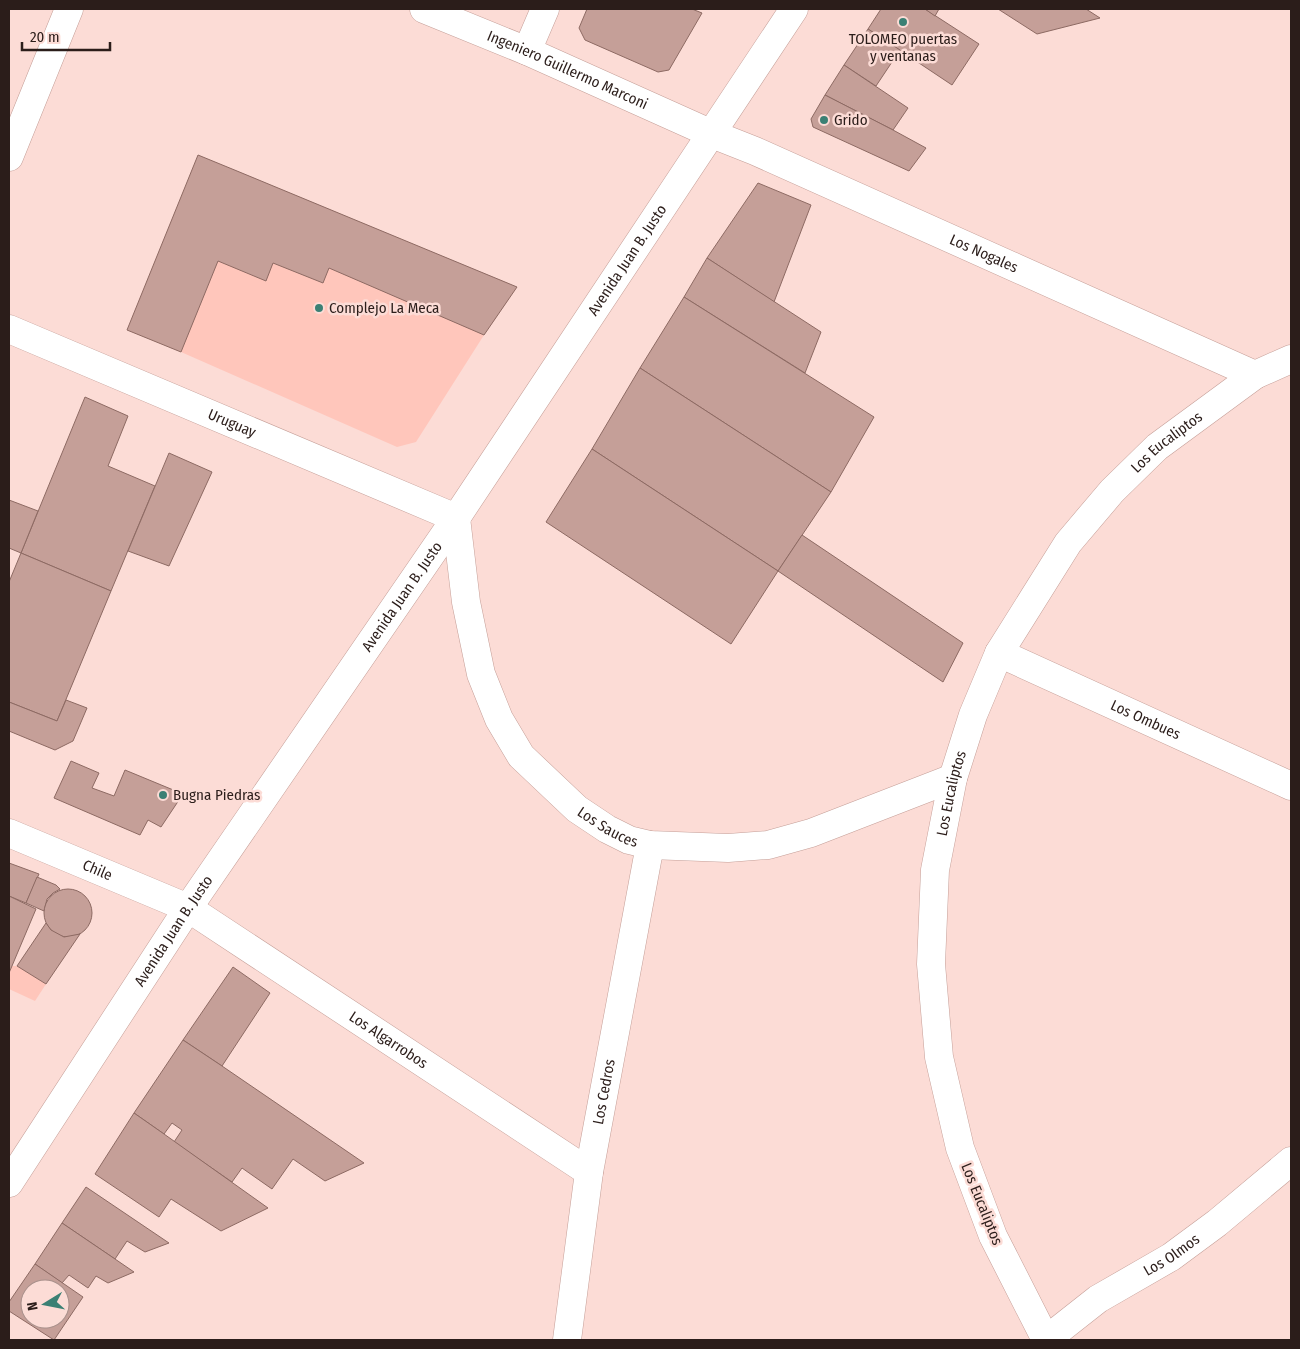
<svg xmlns="http://www.w3.org/2000/svg" width="1300" height="1349" font-family="'Fira Sans Condensed',sans-serif">
	<rect width="100%" height="100%" fill="#fcdcd6"/>
	<!-- green -->
	<g fill="#ffc6bb">
		<path d="M198 155 517 287 484 335 416 442 397 447 181 352 127 330Z"/>
		<path d="M12 966H17L46 984 35 1001 9 989V973Z"/>
	</g>
	<!-- building -->
	<g fill="#c59f98" stroke="#8d6a63" fill-rule="evenodd">
		<path d="M587 9H692L702 13 669 70 658 72 585 40 579 28Z"/>
		<path d="M881 9H925L979 44 952 85 868 29Z"/>
		<path d="M925 9H939L935 16Z"/>
		<path d="M998 9H1086L1100 18 1037 34Z"/>
		<path d="M868 29 900 50 876 86 844 65Z"/>
		<path d="M844 65 908 108 893 130 825 95Z"/>
		<path d="M825 95 893 130 926 148 909 171 813 127 811 119Z"/>
		<path d="M198 155 237 171 517 287 484 335 329 268 323 283 273 263 266 281 218 261 181 352 127 330Z"/>
		<path d="M758 183 811 205 774 302 707 258Z"/>
		<path d="M707 258 821 332 805 373 684 297Z"/>
		<path d="M684 297 874 417 831 492 640 368Z"/>
		<path d="M640 368 831 492 778 571 592 449Z"/>
		<path d="M85 397 128 416 108 466 155 486 111 591 21 553Z"/>
		<path d="M592 449 778 571 731 644 546 522Z"/>
		<path d="M169 453 212 472 169 566 128 551Z"/>
		<path d="M9 500 38 511 21 553 9 548Z"/>
		<path d="M802 535 963 643 943 682 778 571Z"/>
		<path d="M21 553 111 591 57 721 9 702V582Z"/>
		<path d="M66 700 87 708 73 741 55 750 9 731V702L57 721Z"/>
		<path d="M71 761 99 773 92 788 114 796 125 770 183 794 161 827 148 820 140 835 54 798Z"/>
		<path d="M9 863 39 874 26 903 9 896Z"/>
		<path d="M37 877 56 885 60 889 53 893 47 899 44 911 26 903Z"/>
		<circle cx="68" cy="913" r="24"/>
		<path d="M9 896 36 909 9 973Z"/>
		<path d="M46 923 51 930 64 937 80 934 46 984 17 966Z"/>
		<path d="M233 967 270 993 222 1066 183 1040Z"/>
		<path d="M183 1040 222 1066 364 1163 325 1181 293 1159 272 1189 242 1168 232 1182 174 1142 182 1130 172 1123 164 1134 134 1113Z"/>
		<path d="M134 1113 164 1134 268 1208 221 1231 171 1199 159 1217 95 1174Z"/>
		<path d="M86 1187 169 1243 145 1252 127 1241 115 1259 62 1223Z"/>
		<path d="M62 1223 115 1259 134 1272 108 1283 96 1276 88 1288 69 1275 62 1283 35 1264Z"/>
		<path d="M35 1264 83 1297 54 1340 9 1311V1302ZM30 1289H60V1319H30Z"/>
	</g>
	<g fill="none" stroke-linecap="round" stroke-linejoin="round">
		<!-- minor casing -->
		<g stroke="#c59f98" stroke-width="29">
			<g id="minor">
				<path id="s1" d="M424 9 527 51 712 134 755 151 1255 375"/>
				<path d="M527 51 545 9"/>
				<path d="M9 157 69 9"/>
				<path id="s2" d="M9 329 456 518 466 602 481 674 499 719 521 756 577 809 607 829 629 840 650 845 728 848 768 845 811 833 953 778"/>
				<path id="s3" d="M999 653 1291 786"/>
				<path id="s4" d="M9 833 188 908 589 1172"/>
				<path id="s5" d="M567 1340 589 1172 650 845"/>
				<path id="s6" d="M1046 1340 993 1236 960 1148 939 1057 931 964 935 870 953 778 973 715 999 653 1068 543 1112 491 1157 447 1255 375 1291 359"/>
				<path id="s7" d="M1046 1340 1098 1299 1171 1257 1217 1223 1291 1161"/>
			</g>
		</g>
		<!-- primary casing -->
		<g stroke="#c59f98" stroke-width="29">
			<g id="primary">
				<path id="s8" d="M9 1183 188 908 456 518 794 9"/>
			</g>
		</g>
		<!-- minor -->
		<use href="#minor" stroke="#fff" stroke-width="28"/>
		<!-- primary -->
		<use href="#primary" stroke="#fff" stroke-width="28"/>
	</g>
	<!-- markers -->
	<g fill="#3b8074" stroke="#fcdcd6" stroke-width="2">
		<circle cx="903" cy="22" r="5"/>
		<circle cx="824" cy="120" r="5"/>
		<circle cx="319" cy="308" r="5"/>
		<circle cx="163" cy="795" r="5"/>
	</g>
	<g text-anchor="middle" dominant-baseline="central" stroke-width="5" stroke-linejoin="round" paint-order="stroke">
		<!-- poi labels -->
		<g font-size="15" fill="#2b1d1a" stroke="#fcdcd6" text-anchor="start">
			<text x="903" y="39" text-anchor="middle">TOLOMEO puertas<tspan x="903" dy="17">y ventanas</tspan></text>
			<text x="834" y="120">Grido</text>
			<text x="329" y="308">Complejo La Meca</text>
			<text x="173" y="795">Bugna Piedras</text>
		</g>
		<!-- street labels -->
		<g font-size="15" fill="#2b1d1a" stroke="#fcdcd6">
			<text stroke="none"><textPath href="#s1" startOffset="156">Ingeniero Guillermo Marconi</textPath></text>
			<text stroke="none"><textPath href="#s1" startOffset="611">Los Nogales</textPath></text>
			<text stroke="none"><textPath href="#s8" startOffset="1111">Avenida Juan B. Justo</textPath></text>
			<text stroke="none"><textPath href="#s2" startOffset="242">Uruguay</textPath></text>
			<text stroke="none"><textPath href="#s6" startOffset="990">Los Eucaliptos</textPath></text>
			<text stroke="none"><textPath href="#s8" startOffset="706">Avenida Juan B. Justo</textPath></text>
			<text stroke="none"><textPath href="#s3" startOffset="161">Los Ombues</textPath></text>
			<text stroke="none"><textPath href="#s6" startOffset="570">Los Eucaliptos</textPath></text>
			<text stroke="none"><textPath href="#s2" startOffset="848">Los Sauces</textPath></text>
			<text stroke="none"><textPath href="#s4" startOffset="96">Chile</textPath></text>
			<text stroke="none"><textPath href="#s8" startOffset="301">Avenida Juan B. Justo</textPath></text>
			<text stroke="none"><textPath href="#s4" startOffset="434">Los Algarrobos</textPath></text>
			<text stroke="none"><textPath href="#s5" startOffset="251">Los Cedros</textPath></text>
			<text transform="translate(982 1204) rotate(68)">Los Eucaliptos</text>
			<text stroke="none"><textPath href="#s7" startOffset="152">Los Olmos</textPath></text>
		</g>
	</g>
	<!-- border -->
	<rect width="1300" height="1349" fill="none" stroke="#2b1d1a" stroke-width="20"/>
	<!-- north arrow -->
	<g transform="translate(45 1304) rotate(260)"><circle r="24" fill="#fcdcd6" stroke="#a8908b"/>
	<path d="M0-4L9 19L0 12L-9 19Z" fill="#3b8074"/>
	<text y="-8" font-size="14" font-weight="bold" text-anchor="middle" fill="#2b1d1a">N</text>
	</g>
	<!-- scale -->
	<path d="M22 42v8h88v-8" fill="none" stroke="#2b1d1a" stroke-width="2.5"/>
	<text x="30" y="42" font-size="15" fill="#2b1d1a" stroke="#fcdcd6" stroke-width="4" paint-order="stroke">20 m</text>
</svg>
